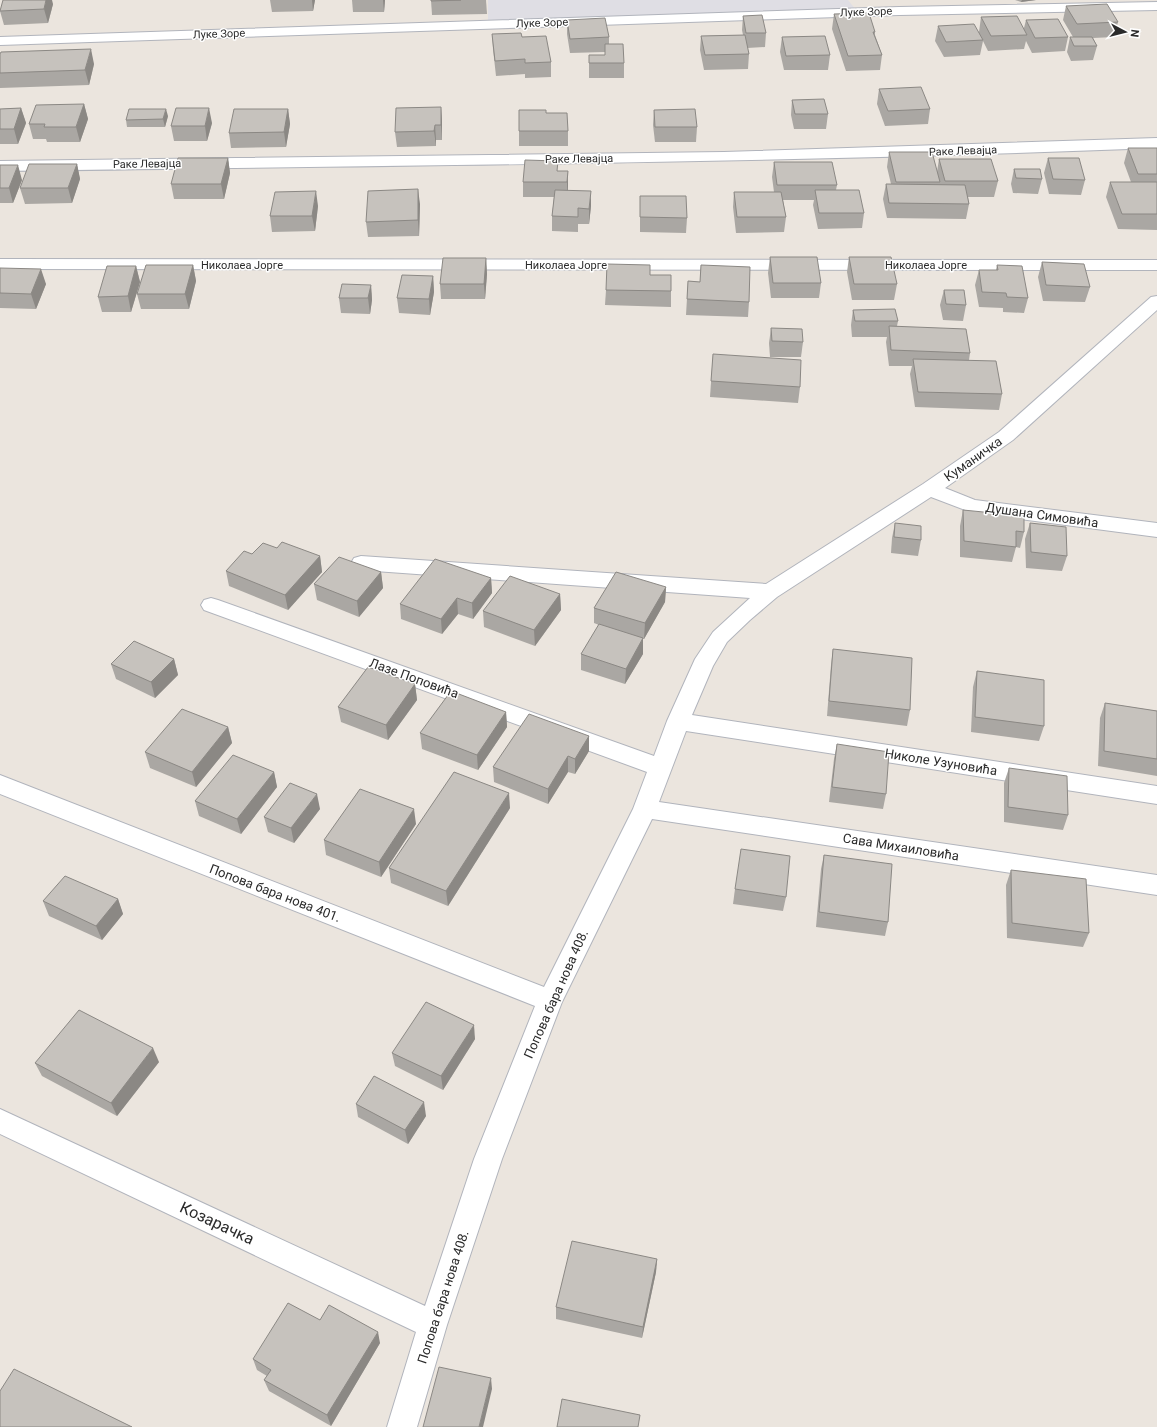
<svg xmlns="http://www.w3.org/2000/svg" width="1157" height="1427" font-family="Roboto,sans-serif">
	<rect width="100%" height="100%" fill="#ebe5de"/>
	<!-- industrial -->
	<path fill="#dfdee4" d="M488 0H848L856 10 488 21Z"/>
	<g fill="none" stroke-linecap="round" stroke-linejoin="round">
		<!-- minor casing -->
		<g stroke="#b1b4bc" stroke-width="2">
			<g id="minor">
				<path d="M1157 2V10L899 15 0 45V37L899 7Z"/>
				<path d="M1157 138V148C771 163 386 166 0 171V161L724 152Z"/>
				<path d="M0 259 1157 260V270L0 269Z"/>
				<path d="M1157 296V310L1013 440 945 488 975 500 1157 523V537L973 513 931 497 777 597 750 620 727 642 713 666 692 715 1157 786V804L686 731 659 802 1157 875V895L652 819 562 1002 502 1159 447 1325 417 1427H387L416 1332 0 1134V1109L425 1306 474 1159 535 1006 0 794V775L544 987 633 809 647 772 204 610 201 605 204 600 211 598 218 600 654 756 667 721 695 659 713 632 750 598 361 570 354 568 351 563 354 558 361 556 766 584 923 484 999 432 1151 297Z"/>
			</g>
		</g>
		<!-- minor -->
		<use href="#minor" fill="#fff" fill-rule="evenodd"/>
	</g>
	<!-- wall -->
	<g fill="#aaa7a3">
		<path d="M270 0H315L313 11 272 12Z"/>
		<path d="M352 0H385L384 12H353Z"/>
		<path d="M431 0H486L487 14 432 15Z"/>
		<path d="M1015 0H1036L1021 2Z"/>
		<path d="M53 4 48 23 4 25 0 11Z"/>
		<path d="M1066 6 1118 22 1114 37 1093 38 1097 46 1093 60 1071 61 1067 52 1070 37H1073L1063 20Z"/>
		<path d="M834 14 875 32V35L882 55 880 70 846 71 832 29Z"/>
		<path d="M743 16 766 33 765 47 747 48 749 54 748 69 704 70 700 50 701 36 743 35 742 30Z"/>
		<path d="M981 17 1024 28 1026 20 1068 37 1065 51 1032 53 1026 41 1024 49 988 51 983 41 980 55 944 57 935 41 938 26 979 32Z"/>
		<path d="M567 20 609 37V44L624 63V78H589V55H605V52L570 53 567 34Z"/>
		<path d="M492 34 522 37 551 62V77L525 78V74L496 76 493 49Z"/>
		<path d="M782 37 830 55 828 70H784L780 52Z"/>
		<path d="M0 54 94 64 89 85 0 88Z"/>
		<path d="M879 89 930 109 928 124 885 126 877 104Z"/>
		<path d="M792 100 828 114 826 129H794L791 115Z"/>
		<path d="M84 104 88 119 80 142H47L46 139H33L29 124Z"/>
		<path d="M441 107 442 122V140H436V146L397 147 395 132Z"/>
		<path d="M21 108 26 123 18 144H0V109Z"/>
		<path d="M288 109 290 124 286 147 231 148 229 133Z"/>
		<path d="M654 110 697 127 696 142H655L653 125Z"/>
		<path d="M546 113 568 131V146H519V131Z"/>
		<path d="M168 116 165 127H127L126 120Z"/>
		<path d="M212 123 207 141H174L171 126Z"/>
		<path d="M1128 148H1157V230L1118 229 1106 197 1110 182H1131L1124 163Z"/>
		<path d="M889 152 937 172 939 159 998 181 994 197H968L969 204 966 219 887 218 883 199 886 184H891L887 167Z"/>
		<path d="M228 158 230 173 224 199H174L171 184Z"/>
		<path d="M1048 158 1085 180 1081 195 1049 194 1044 173Z"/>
		<path d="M774 162 837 185 836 190 864 213 862 228 818 229 813 205 814 200H783L786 217 784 232 736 233 733 207 734 192H774L772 177Z"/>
		<path d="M77 164 80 179 72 203 25 204 20 188Z"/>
		<path d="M0 165 22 180 13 203H0Z"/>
		<path d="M1014 169 1042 179 1038 194 1013 193 1011 184Z"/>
		<path d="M558 171H568V191L591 206 589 224H578V232L552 231V216L554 197H523V182Z"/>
		<path d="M640 196 687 218 686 233 640 232Z"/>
		<path d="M420 204 419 236 368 237 366 222Z"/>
		<path d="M318 206 315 231 272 232 270 216Z"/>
		<path d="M770 257 821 283 819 298H771L768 273Z"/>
		<path d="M849 257 897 284 894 300H852L847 272Z"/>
		<path d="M486 258 487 274 485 299H441L440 284Z"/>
		<path d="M1042 262 1090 287 1085 302 1043 301 1038 277Z"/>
		<path d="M193 265 196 281 189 309H141L137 294Z"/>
		<path d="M701 265 749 302 748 317 686 315 688 281 700 282Z"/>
		<path d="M997 265 1028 298 1024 313 1003 312V308L979 307 975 285 979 270H996Z"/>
		<path d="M136 266 140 282 131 312H102L98 297Z"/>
		<path d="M0 268 46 284 36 309 0 308Z"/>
		<path d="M650 275 671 291V307L605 305 606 290Z"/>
		<path d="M433 276 434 292 430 315 399 313 397 298Z"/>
		<path d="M371 285 372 300 370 314 341 313 339 298Z"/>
		<path d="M944 290 966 305 963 321 943 320 940 305Z"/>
		<path d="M853 310 898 321 897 326 970 353 969 360 1002 394 999 410 915 407 910 374 912 366H889L886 342 887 337H852L851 325Z"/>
		<path d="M771 328 803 342 801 357H770L769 343Z"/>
		<path d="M713 354 800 387 798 403 710 397Z"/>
		<path d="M963 510 1024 532 1020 548 1016 547 1012 562 960 557V526Z"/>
		<path d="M895 523 921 540 918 556 891 553 892 538Z"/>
		<path d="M1030 523 1067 556 1062 571 1026 568 1025 539Z"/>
		<path d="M277 548 320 556 322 572 288 610 229 586 226 571 252 554Z"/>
		<path d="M381 572 383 588 359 617 317 600 314 584Z"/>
		<path d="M491 578 492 593 473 619 458 614 442 634 401 619 400 604Z"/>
		<path d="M666 587 665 602 644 639H643V654L625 684 581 670V654L599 625 594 623V608Z"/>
		<path d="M560 594 561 610 535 646 484 627 483 611Z"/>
		<path d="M833 649 910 710 907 726 827 716 831 665Z"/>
		<path d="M174 659 178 675 155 698 116 679 111 664Z"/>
		<path d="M977 671 1044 726 1039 741 971 732 973 687Z"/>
		<path d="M415 684 417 700 388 740 341 722 338 707Z"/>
		<path d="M1105 703 1157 711V776L1098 766 1100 718Z"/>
		<path d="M506 712 507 727 478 770 422 749 420 733Z"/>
		<path d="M228 727 232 743 196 787 150 768 145 752Z"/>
		<path d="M589 736V751L575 774 568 772 548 804 494 782 493 767Z"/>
		<path d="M837 744 886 794 883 809 829 802 834 759Z"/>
		<path d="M1009 768 1068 815 1063 830 1004 822V783Z"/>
		<path d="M274 772 277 787 241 834 199 816 195 801Z"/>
		<path d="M510 808 448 906 391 883 389 868Z"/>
		<path d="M320 809 294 843 268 832 264 817Z"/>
		<path d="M416 824 381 877 326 855 324 840Z"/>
		<path d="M824 855 888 922 885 936 816 927 821 869Z"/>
		<path d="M1011 870 1089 933 1083 947 1007 938 1006 885Z"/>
		<path d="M735 889 786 897 783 911 733 904Z"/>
		<path d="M118 899 123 914 102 940 49 916 43 901Z"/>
		<path d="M475 1039 443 1090 395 1066 392 1053Z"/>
		<path d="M159 1062 117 1116 42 1076 35 1063Z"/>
		<path d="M356 1104 426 1116 408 1144 358 1117Z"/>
		<path d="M657 1259 656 1272 642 1338 556 1319V1307Z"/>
		<path d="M320 1320 380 1343 331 1426 269 1391 264 1380 267 1376 257 1370 253 1359Z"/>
	</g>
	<!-- shaded-wall -->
	<g fill="#8b8884">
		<path d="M46 0H52L53 4 48 23 44 9Z"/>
		<path d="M312 0H315L313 11Z"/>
		<path d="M383 0H385L384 12Z"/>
		<path d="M1022 0H1036L1021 2Z"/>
		<path d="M91 49 94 64 89 85 85 70Z"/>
		<path d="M84 104 88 119 80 142 76 127Z"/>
		<path d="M441 107 442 122V140L441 125Z"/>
		<path d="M21 108 26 123 18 144 14 129Z"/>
		<path d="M209 108 212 123 207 141 205 126Z"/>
		<path d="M166 109 168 116 165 127 163 119Z"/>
		<path d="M288 109 290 124 286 147 284 132Z"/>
		<path d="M435 125 436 140V146L434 131Z"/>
		<path d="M228 158 230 173 224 199 221 184Z"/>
		<path d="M77 164 80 179 72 203 68 188Z"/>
		<path d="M18 165 22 180 13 203 9 188Z"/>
		<path d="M568 171V186L567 198V182Z"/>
		<path d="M418 189 420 204 419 236 418 220Z"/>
		<path d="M316 191 318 206 315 231 312 216Z"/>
		<path d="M591 191V206L589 224V209Z"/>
		<path d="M486 258 487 274 485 299 484 284Z"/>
		<path d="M193 265 196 281 189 309 185 294Z"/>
		<path d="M136 266 140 282 131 312 128 296Z"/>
		<path d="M41 269 46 284 36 309 31 294Z"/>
		<path d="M433 276 434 292 430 315 429 299Z"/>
		<path d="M371 285 372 300 370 314 368 298Z"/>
		<path d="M320 556 322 572 288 610 285 595Z"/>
		<path d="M381 572 383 588 359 617 357 601Z"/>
		<path d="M491 578 492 593 473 619 472 603Z"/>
		<path d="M666 587 665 602 644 639 645 623Z"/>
		<path d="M560 594 561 610 535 646 534 630Z"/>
		<path d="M457 598 458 614 442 634 441 619Z"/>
		<path d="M643 638V654L625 684 626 669Z"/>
		<path d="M174 659 178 675 155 698 151 682Z"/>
		<path d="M415 684 417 700 388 740 386 725Z"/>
		<path d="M506 712 507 727 478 770 477 755Z"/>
		<path d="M228 727 232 743 196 787 192 772Z"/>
		<path d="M589 736V751L575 774V759Z"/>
		<path d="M568 756V772L548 804V789Z"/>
		<path d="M274 772 277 787 241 834 237 819Z"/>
		<path d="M509 793 510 808 448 906 446 891Z"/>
		<path d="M317 794 320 809 294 843 291 828Z"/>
		<path d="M414 809 416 824 381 877 379 862Z"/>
		<path d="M118 899 123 914 102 940 96 926Z"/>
		<path d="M474 1025 475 1039 443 1090 441 1076Z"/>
		<path d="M153 1048 159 1062 117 1116 111 1103Z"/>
		<path d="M424 1102 426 1116 408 1144 405 1130Z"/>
		<path d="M657 1259 656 1272 642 1338 643 1327Z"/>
		<path d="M378 1332 380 1343 331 1426 327 1415Z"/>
		<path d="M491 1378 492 1389 483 1427H479Z"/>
	</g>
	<!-- building -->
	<g fill="#c6c2bd" stroke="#8b8884">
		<path d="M3 0H46L44 9 0 11Z"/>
		<path d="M431 0H461L431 1Z"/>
		<path d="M1107 4 1118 22 1077 24 1066 6Z"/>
		<path d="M869 13 875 32H873L882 55 848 56 834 14Z"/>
		<path d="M762 15 766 33H746L743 16Z"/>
		<path d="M1017 16 1027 35 991 36 981 17Z"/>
		<path d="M605 18 609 37 570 39 567 20Z"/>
		<path d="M1058 19 1068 37 1035 38 1026 20Z"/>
		<path d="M974 24 983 40 946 42 938 26Z"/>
		<path d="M521 33 522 37 546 36 551 62 525 63V59L495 61 492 34Z"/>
		<path d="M745 35 749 54 705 55 701 36Z"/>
		<path d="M825 36 830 55 786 56 782 37Z"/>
		<path d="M1070 37H1092L1097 46H1074Z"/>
		<path d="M605 44H623L624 63H589V55H605Z"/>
		<path d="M91 49 85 70 0 73V54L1 52Z"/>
		<path d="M921 87 930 109 888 111 879 89Z"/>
		<path d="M824 99 828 114H795L792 100Z"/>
		<path d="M84 104 76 127H44L45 124H29L36 105Z"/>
		<path d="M441 107V125H435L434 131 395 132 396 108Z"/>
		<path d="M21 108 14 129H0V109Z"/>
		<path d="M176 108H209L205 126H171Z"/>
		<path d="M129 109H166L163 119 126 120Z"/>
		<path d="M234 109H288L284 132 229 133Z"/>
		<path d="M695 109 697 127H655L654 110Z"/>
		<path d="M519 110H546V113H567L568 131H519Z"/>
		<path d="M1128 148H1157V174H1138Z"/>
		<path d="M889 152H932L940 182H896Z"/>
		<path d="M178 158H228L221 184H171Z"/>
		<path d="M1048 158H1079L1085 180 1053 179Z"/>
		<path d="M939 159H991L998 181H945Z"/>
		<path d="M525 160 558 161 557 171H568L567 182H523Z"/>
		<path d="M774 162H832L837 185H777Z"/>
		<path d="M29 164H77L68 188H20Z"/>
		<path d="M0 165H18L9 188H0Z"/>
		<path d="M1014 169H1040L1042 179 1016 178Z"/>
		<path d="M1110 182H1157V214H1122Z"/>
		<path d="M886 184 965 185 969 204 889 203Z"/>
		<path d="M418 189V220L366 222 368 191Z"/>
		<path d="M555 190 591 191 589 209 578 208V217L552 216Z"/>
		<path d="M815 190H859L864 213H819Z"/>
		<path d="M316 191 312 216H270L275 192Z"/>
		<path d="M734 192H781L786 217H737Z"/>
		<path d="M640 196H686L687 218 640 217Z"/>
		<path d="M770 257H817L821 283H773Z"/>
		<path d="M849 257H891L897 284H854Z"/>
		<path d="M443 258H486L484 284H440Z"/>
		<path d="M1042 262 1084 264 1090 287 1046 285Z"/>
		<path d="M607 264 650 265V275H671V291L606 290Z"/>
		<path d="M146 265H193L185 294H137Z"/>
		<path d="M701 265 750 267 749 302 687 299 688 281 700 282Z"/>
		<path d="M997 265 1022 266 1028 298 1007 297 1006 293 982 292 979 270H998Z"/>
		<path d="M107 266H136L128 296 98 297Z"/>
		<path d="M0 268 41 269 31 294 0 293Z"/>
		<path d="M402 275 433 276 429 299 397 298Z"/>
		<path d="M342 284 371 285 368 298H339Z"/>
		<path d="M944 290H964L966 305 946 304Z"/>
		<path d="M895 309 898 321H855L853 310Z"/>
		<path d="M889 326 966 329 970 353 891 350Z"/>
		<path d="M771 328 802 329 803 342 772 341Z"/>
		<path d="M713 354 801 360 800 387 711 381Z"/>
		<path d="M913 359 996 361 1002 394 918 392Z"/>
		<path d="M963 510 1024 516V532L1016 531V547L964 541Z"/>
		<path d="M895 523 921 526V540L894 537Z"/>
		<path d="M1030 523 1066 527 1067 556 1031 552Z"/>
		<path d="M282 542 320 556 285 595 226 571 244 551 252 554 263 543 277 548Z"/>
		<path d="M339 557 381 572 357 601 314 584Z"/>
		<path d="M435 559 491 578 472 603 457 598 441 619 400 604Z"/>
		<path d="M616 572 666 587 645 623 594 608Z"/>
		<path d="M510 576 560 594 534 630 483 611Z"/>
		<path d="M599 624 643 638 626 669 581 654Z"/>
		<path d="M134 641 174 659 151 682 111 664Z"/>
		<path d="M833 649 912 658 910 710 829 701Z"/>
		<path d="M368 667 415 684 386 725 338 707Z"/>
		<path d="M977 671 1044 680V726L975 717Z"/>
		<path d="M451 691 506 712 477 755 420 733Z"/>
		<path d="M1105 703 1157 711V759L1104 751Z"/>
		<path d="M182 709 228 727 192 772 145 752Z"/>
		<path d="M529 714 589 736 575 759 568 756 548 789 493 767Z"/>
		<path d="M837 744 889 752 886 794 832 787Z"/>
		<path d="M233 755 274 772 237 819 195 801Z"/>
		<path d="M1009 768 1067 776 1068 815 1008 807Z"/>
		<path d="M454 772 509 793 446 891 389 868Z"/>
		<path d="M290 783 317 794 291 828 264 817Z"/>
		<path d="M360 789 414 809 379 862 324 840Z"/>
		<path d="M741 849 790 856 786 897 735 889Z"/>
		<path d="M824 855 892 864 888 922 819 912Z"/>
		<path d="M1011 870 1086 879 1089 933 1012 923Z"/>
		<path d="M65 876 118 899 96 926 43 901Z"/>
		<path d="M426 1002 474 1025 441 1076 392 1053Z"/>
		<path d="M79 1010 153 1048 111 1103 35 1063Z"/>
		<path d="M374 1076 424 1102 405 1130 356 1104Z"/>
		<path d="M572 1241 657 1259 643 1327 556 1307Z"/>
		<path d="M288 1303 320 1320 329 1305 378 1332 327 1415 264 1380 271 1370 253 1359Z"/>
		<path d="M439 1367 491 1378 479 1427H423Z"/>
		<path d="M14 1369 132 1427H0V1391Z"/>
		<path d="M562 1399 640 1415 638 1427H557Z"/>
	</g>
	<g text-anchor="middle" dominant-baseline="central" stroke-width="3" stroke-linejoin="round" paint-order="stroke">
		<!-- far-street labels -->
		<g font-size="11" fill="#2a2a2a" stroke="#fff">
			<text transform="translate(866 12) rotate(-2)">Луке Зоре</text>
			<text transform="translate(542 23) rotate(-2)">Луке Зоре</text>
			<text transform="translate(219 34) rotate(-2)">Луке Зоре</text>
			<text transform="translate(963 151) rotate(-2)">Раке Левајца</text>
			<text transform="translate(579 159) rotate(-1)">Раке Левајца</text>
			<text transform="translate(147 164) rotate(-1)">Раке Левајца</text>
			<text x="242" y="265">Николаеа Јорге</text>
			<text x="566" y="265">Николаеа Јорге</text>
			<text x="926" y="265">Николаеа Јорге</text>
		</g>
		<!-- street labels -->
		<g font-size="13" fill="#2a2a2a" stroke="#fff">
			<text transform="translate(973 459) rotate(-35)">Куманичка</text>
			<text transform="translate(1042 515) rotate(8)">Душана Симовића</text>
			<text transform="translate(414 678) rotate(20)">Лазе Поповића</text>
			<text transform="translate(941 762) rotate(9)">Николе Узуновића</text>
			<text transform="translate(901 847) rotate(9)">Сава Михаиловића</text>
			<text transform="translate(275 893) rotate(21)">Попова бара нова 401.</text>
			<text transform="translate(556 994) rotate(-66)">Попова бара нова 408.</text>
			<text transform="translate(443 1297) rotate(-72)">Попова бара нова 408.</text>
		</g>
		<!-- near-street labels -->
		<g font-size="16" fill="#2a2a2a" stroke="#fff">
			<text transform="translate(217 1223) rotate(25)">Козарачка</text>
		</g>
	</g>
	<!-- north arrow -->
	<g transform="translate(1125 32) rotate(97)" stroke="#ffffff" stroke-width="3" paint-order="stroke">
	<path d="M0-3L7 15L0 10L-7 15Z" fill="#2a2a2a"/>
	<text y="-6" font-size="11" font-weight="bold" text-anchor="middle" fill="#2a2a2a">N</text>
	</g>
</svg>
